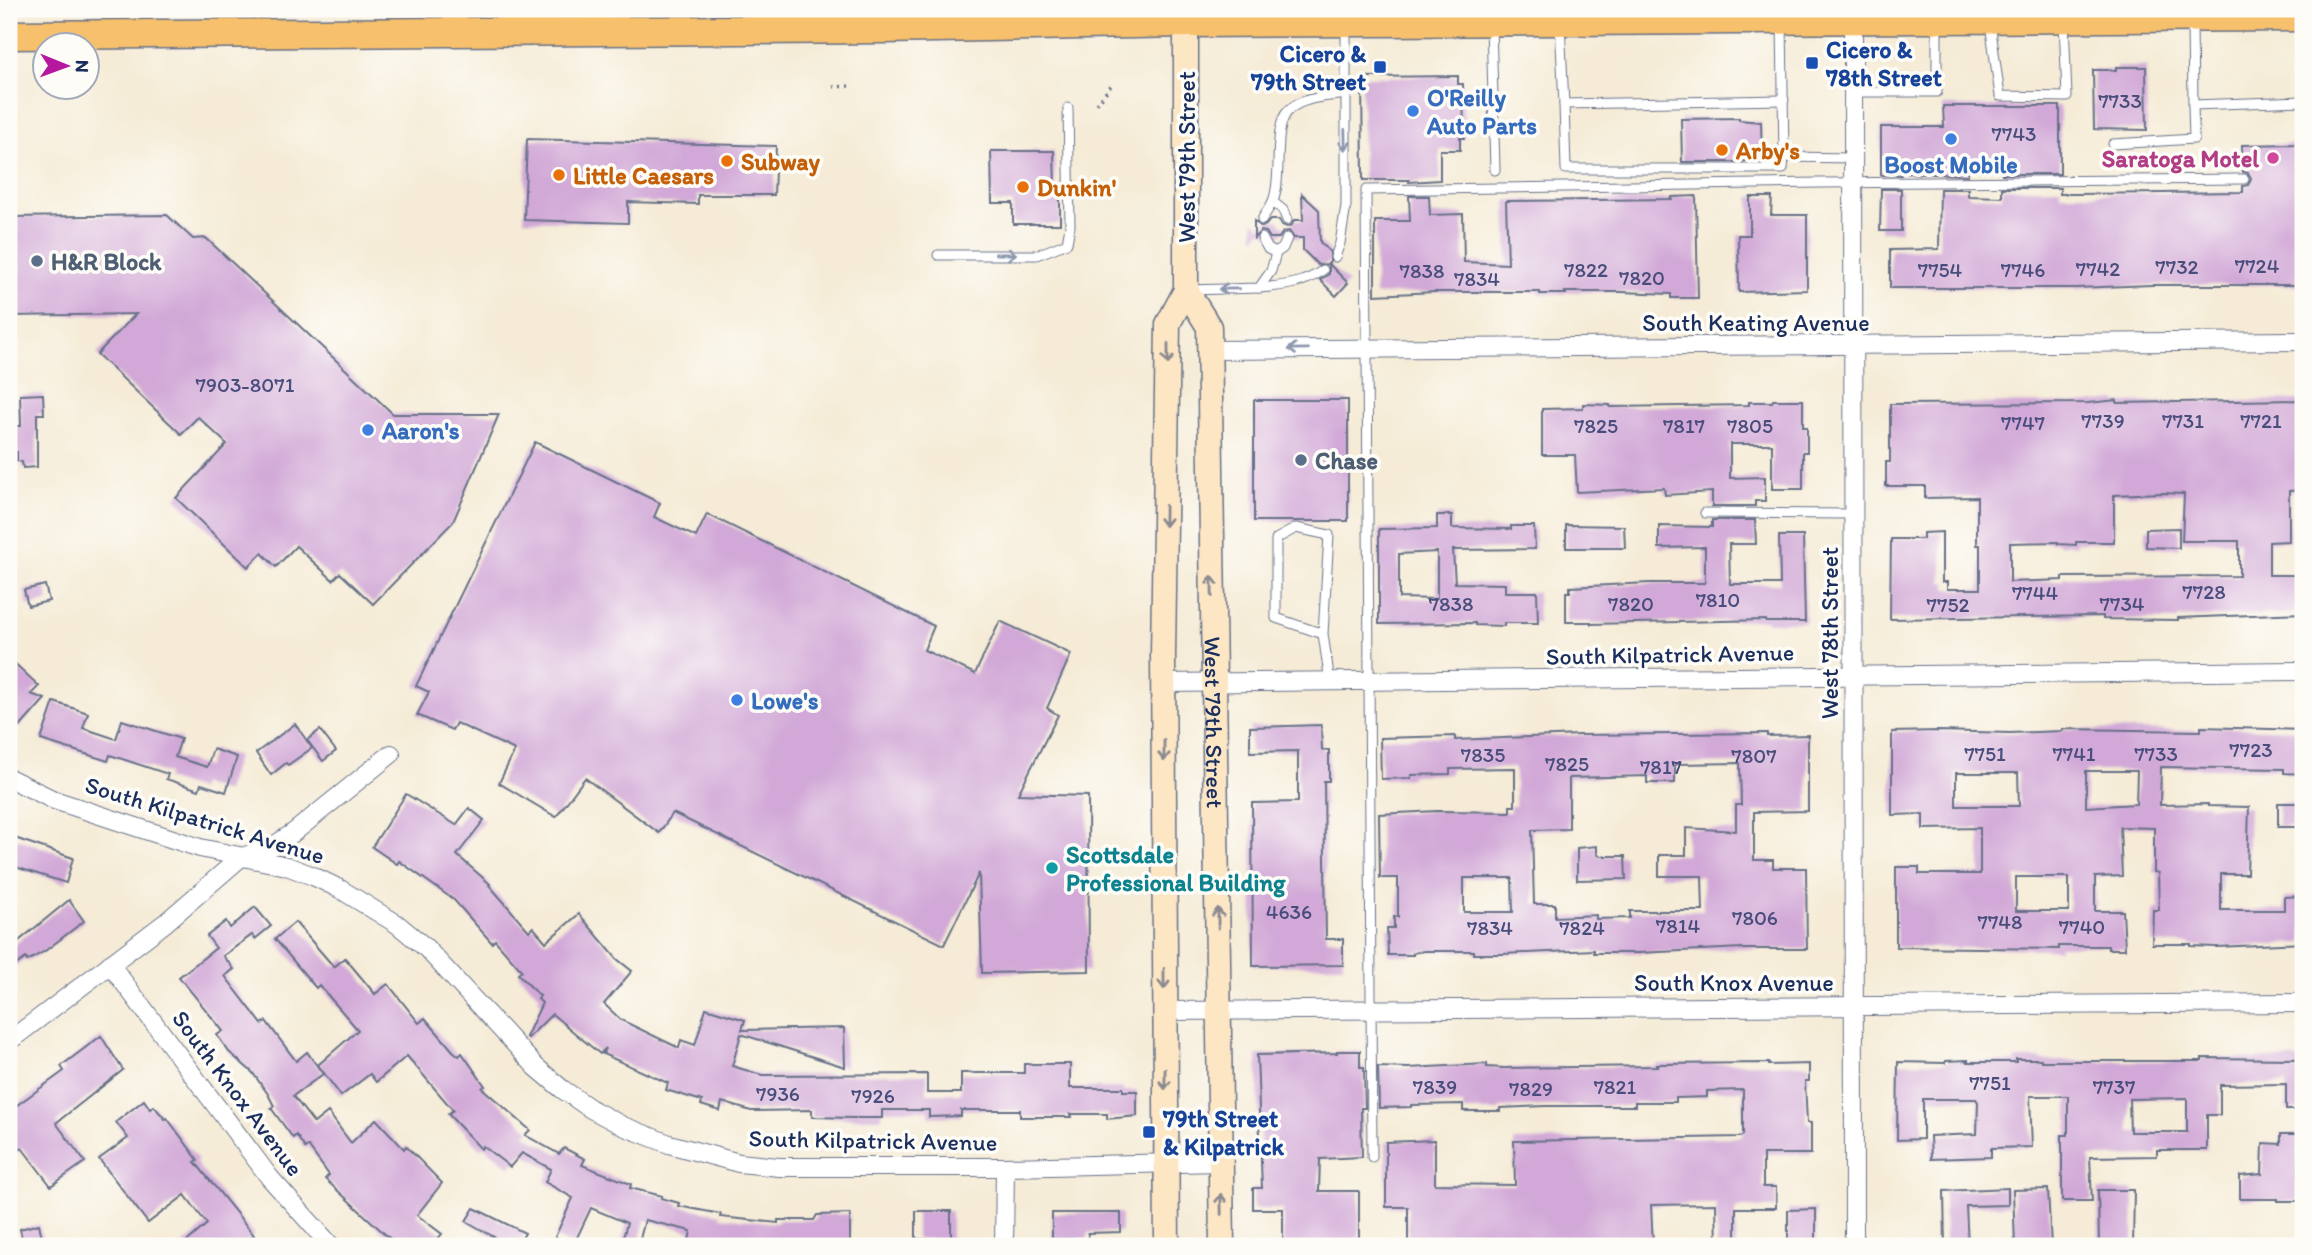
<svg xmlns="http://www.w3.org/2000/svg" width="2312" height="1255" font-family="Itim,sans-serif">
	<rect width="100%" height="100%" fill="#fdfcf7"/>
	<filter id="ink" filterUnits="userSpaceOnUse"><feTurbulence type="fractalNoise" baseFrequency=".0143" numOctaves="2"/><feDisplacementMap in="SourceGraphic" scale="14" xChannelSelector="R" yChannelSelector="G"/><feConvolveMatrix kernelMatrix="1 2 1 2 8 2 1 2 1" color-interpolation-filters="sRGB"/></filter>
	<filter id="wash" filterUnits="userSpaceOnUse"><feTurbulence type="fractalNoise" baseFrequency=".00686" numOctaves="4" result="noise"/><feDisplacementMap in="SourceGraphic" scale="28" xChannelSelector="R" yChannelSelector="G"/><feGaussianBlur stdDeviation="1.57" result="paint"/><feColorMatrix in="noise" values="0 0 0 0 0 0 0 0 0 0 0 0 0 0 0 0 0 1.4 0 .05"/><feComposite in="paint" operator="in"/></filter>
	<g filter="url(#wash)">
		<rect width="100%" height="100%" fill="#f5ebd6"/>
		<g id="blocks">
			<!-- building -->
			<g fill="#d1a8d7" fill-rule="evenodd">
				<path d="M2116 67H2146L2147 130 2094 129 2093 70H2116Z"/>
				<path d="M1458 76V84H1463L1464 138H1460V150H1440V180L1409 182V180H1363L1362 77Z"/>
				<path d="M1943 106H2060V174H2002V161H1968V175L1901 173V175H1881V127H1944Z"/>
				<path d="M1739 118V120L1761 122 1762 159 1739 162H1682L1681 119Z"/>
				<path d="M527 139 776 146 774 195H698V204L628 202V223L524 220Z"/>
				<path d="M2303 144V285H2152L2076 288H1890V250L1939 249 1940 189H1968V196L2002 197V188H2060V194H2078L2243 192V186L2248 185 2251 178 2248 173 2243 172 2242 145Z"/>
				<path d="M991 151H1054L1055 188 1060 187V224H1013V203H992Z"/>
				<path d="M1881 189H1901V231H1880Z"/>
				<path d="M1302 194 1319 210 1320 242 1330 252V261L1327 264 1318 265 1303 250V238H1294L1289 231 1283 232 1279 238H1270L1266 232 1261 231 1254 238V221L1262 227 1266 225 1270 220H1279L1282 225 1287 227 1292 225 1294 220H1303Z"/>
				<path d="M1409 196H1429L1430 215 1463 214 1464 262 1508 264 1506 201 1672 199V197L1696 196 1698 298H1671V294L1621 292H1565L1566 294H1540V292H1435L1375 295V221H1410Z"/>
				<path d="M1750 197H1772L1771 215H1807V290L1739 292 1738 235H1750Z"/>
				<path d="M167 215 193 239 206 238 393 414H499L453 522 373 604 340 573 333 580 296 546 276 567 262 553 248 567 176 498 227 444 198 417 181 434 97 354 136 314 9 316V217Z"/>
				<path d="M1329 264 1348 283 1336 296 1320 280 1329 274Z"/>
				<path d="M43 394 44 414H37V467L23 468 22 462 17 461V452H9V426H21L20 395Z"/>
				<rect x="1254" y="400" width="94" height="121"/>
				<path d="M1773 400H1803V427H1807V452H1803V489H1772V444H1730V478L1765 477V501H1755V506H1712V492L1665 495 1664 488 1577 492 1575 455H1542V409L1583 408V404L1610 405V407L1749 405V402H1772Z"/>
				<path d="M2117 400V403L2303 400V490L2289 491V541L2269 542V575H2303V613L2178 618V620L2103 619V616L1890 619 1891 539H1923V533L1942 532V582H1947V589H1980V545H1977V497L1925 498V486H1886V462H1890V404L2088 403ZM2162 493 2184 494 2182 541H2239V576L2063 577V580L2010 582V543L2058 542V544L2076 545V542H2114V495Z"/>
				<path d="M535 442 660 503 654 517 696 537 707 514 934 626 924 650 975 674 1000 621 1071 654 1047 708 1058 715 1018 794 1088 796 1089 971 982 973 979 873 944 945 673 813 659 833 585 778 556 817 499 783 515 750 456 723 452 730 417 715 429 692 416 686Z"/>
				<path d="M1437 515H1452V528L1511 529V526H1534L1535 549 1453 550 1455 583 1505 584V592H1537L1538 623H1504V626L1475 625V623L1379 624V529L1437 528ZM1437 552V599L1399 598V554Z"/>
				<path d="M1712 520H1755L1756 544H1729L1730 584H1780L1779 536H1803L1805 622H1766V620L1591 624V622H1566V592H1570V587L1649 583H1705V547L1659 548V526L1712 527Z"/>
				<path d="M1566 525 1624 526 1625 548H1566Z"/>
				<path d="M2179 528V548L2146 547V529Z"/>
				<path d="M45 585 49 601 28 606 24 590Z"/>
				<path d="M9 658 39 686 31 694 45 699 20 727 9 718Z"/>
				<path d="M54 702 88 713 83 728 116 739 122 720 181 739 175 757 207 767 213 749 237 757 226 792 201 784 199 790 166 779 168 774 110 755 108 761 41 740Z"/>
				<path d="M295 724 312 748 288 765 286 763 271 775 256 753Z"/>
				<path d="M1321 725 1322 750H1329V781H1324L1326 939H1343V965L1253 966 1252 803 1298 802V751L1250 752V727Z"/>
				<path d="M2201 727 2303 730V774L2284 773V769L2161 767 2160 805 2208 804V806L2249 807 2247 874H2221V910H2284V897L2303 896V943L2217 947 2191 946V944H2152L2153 910H2159L2158 873 2154 872V828L2120 827 2122 876 2095 877V911H2123L2125 949H2108V946H2059V949L1896 947V867H1919V874H1980V828L1923 829V814L1892 815V732L1939 731 2010 733 2062 731V729L2201 731ZM2086 771H2137L2136 804 2086 807ZM1956 773H2018L2019 806H1956ZM2016 877H2069V911H2016Z"/>
				<path d="M320 730 336 751 323 761 307 740Z"/>
				<path d="M1767 733V736L1808 735V811L1754 812V860H1773V868H1806L1807 949H1742V948L1639 953H1594V950L1502 954H1474V951H1424L1413 953V955H1388L1387 928H1394V917H1398V878H1380L1379 814 1437 811 1510 812V806H1515V768L1450 769V774L1411 775V778L1381 779 1380 738 1455 736V740L1580 735ZM1740 763 1741 805H1736V831L1686 828V855H1659V876H1702L1703 911H1630V918L1596 919V915L1555 917V904H1534L1532 830 1569 829V778L1647 776V783H1675V764ZM1464 878H1512L1513 912H1464Z"/>
				<path d="M406 794 456 825 469 808 484 820 457 855 490 884 489 885 529 931 533 927 546 942 579 914 617 959 632 971 604 1004 621 1020 679 1048 681 1040 695 1045 706 1008 745 1020 742 1030 844 1028 845 1067 741 1034 732 1066 762 1075 927 1074V1093H961V1073H1024V1064H1070V1088H1123V1091H1137V1116L1107 1119V1114H1070L1071 1117H1020V1110H961V1116L929 1117V1110H882V1118H854L812 1117V1110L751 1111 722 1102 720 1111 701 1105 702 1101 666 1090 668 1083 603 1054 606 1048 600 1054 552 1014 528 1038 526 1037 542 1003 538 999 540 996 518 974 522 971 495 940 492 943 454 900 399 861 397 864 372 847Z"/>
				<path d="M2278 803H2298L2299 827H2278Z"/>
				<path d="M9 836 73 858 66 883 9 865Z"/>
				<path d="M1597 846V854L1600 856H1625L1626 879 1577 880V848Z"/>
				<path d="M69 900 84 921 45 951 27 961 26 958 9 970V949Z"/>
				<path d="M255 907 271 926 255 939 252 935 223 956 234 969 225 976 262 1024 266 1021 296 1061 307 1052 323 1074 293 1096 314 1123 328 1112 351 1143 376 1119 404 1149 406 1146 442 1183 417 1215 442 1234 432 1246H398L325 1179 329 1175 308 1146 305 1148 296 1135 293 1138 271 1108 274 1106 268 1094 252 1072 229 1052 217 1035 223 1031 179 977 216 948 207 936 226 921 230 928Z"/>
				<path d="M295 922 334 967 345 958 375 994 388 984 419 1023 425 1018 453 1051 459 1056 462 1053 485 1086 482 1088 530 1130 525 1135 559 1154 564 1148 585 1159 582 1165 631 1184 630 1188 662 1196 661 1198 679 1203 678 1206 721 1214 720 1217 778 1223V1220H814L817 1215 850 1214V1243L804 1245V1246H688L691 1231 645 1220 638 1246H621L627 1223 591 1208 573 1246 555 1237 573 1198 545 1182 551 1169 522 1153 510 1167 483 1146 481 1149 448 1114 453 1110 407 1056 376 1082 370 1074 341 1096 318 1065 358 1030 319 985 316 988 275 939Z"/>
				<path d="M101 1036 123 1070 56 1123 85 1162 51 1186 22 1148 9 1157V1111L64 1071 61 1066Z"/>
				<path d="M1337 1051H1360V1067H1364L1365 1108H1361L1362 1157 1320 1159 1319 1191H1359V1246H1283V1209H1253V1188H1262L1257 1055 1337 1053Z"/>
				<path d="M2202 1058 2303 1059V1110H2286V1084L2220 1085V1115H2207V1150H2157V1156L2090 1157 2092 1201H2062V1135H2068V1096H2030L2032 1147 1991 1148V1157L1931 1159 1930 1136 1977 1134 1978 1102 1976 1099H1923V1139L1897 1140 1898 1062 1945 1063 1946 1061 1968 1060V1062H2016V1059H2041V1061H2202ZM2187 1098V1132H2130L2129 1099Z"/>
				<path d="M1769 1063V1065L1809 1064V1081H1805L1807 1123H1811V1154H1763V1187H1776V1208H1736V1246H1717L1716 1204 1651 1205 1653 1246H1408V1207H1386V1142L1435 1140V1184L1513 1185H1515L1514 1141 1740 1137 1743 1135V1090L1707 1091V1097L1676 1098V1102H1635V1106H1545L1500 1108V1111H1463V1104L1411 1105V1107L1379 1108 1378 1067 1408 1068 1487 1064V1067L1504 1068 1657 1066V1064Z"/>
				<path d="M144 1100 150 1109 154 1106 165 1119 167 1118 198 1160 195 1162 254 1235 241 1246H182L207 1224 185 1195 148 1223 99 1159 128 1138 116 1122Z"/>
				<path d="M2281 1134H2300L2299 1201H2278V1199H2240V1176L2262 1174 2263 1143 2281 1144Z"/>
				<path d="M2008 1188V1205L1966 1206 1968 1246H1945L1944 1191Z"/>
				<path d="M2048 1189 2051 1246H2015L2013 1190Z"/>
				<path d="M2098 1190H2134L2133 1246H2099Z"/>
				<path d="M474 1208 525 1233 518 1246H510L466 1221Z"/>
				<path d="M1816 1209V1246H1788V1210Z"/>
				<rect x="916" y="1211" width="35" height="28"/>
				<path d="M1052 1213H1121V1232L1088 1233V1239H1052Z"/>
				<path d="M39 1224 44 1246H24L20 1229Z"/>
			</g>
		</g>
	</g>
	<g filter="url(#ink)">
		<use href="#blocks" fill-opacity="0" stroke="#677188" stroke-width="2"/>
		<g fill="none" stroke-linecap="round" stroke-linejoin="round">
			<!-- service casing -->
			<g stroke="#677188" stroke-width="11">
				<g id="service">
					<path d="M1002 9V25"/>
					<path d="M2192 21 2193 105 2303 101"/>
					<path d="M1782 22 1784 157 1853 158"/>
					<path d="M1990 23 2000 96 2067 97 2064 20"/>
					<path d="M1491 24 1495 170"/>
					<path d="M1560 24 1564 104 1784 100"/>
					<path d="M1853 92H1937V24"/>
					<path d="M1564 104 1566 169H1783L1784 157"/>
					<path d="M2113 144 2194 139 2193 105"/>
					<path d="M1273 202 1283 210 1287 220"/>
					<path d="M1262 220C1265 213 1270 208 1273 201 1283 178 1272 128 1288 111 1301 97 1327 97 1345 94"/>
					<path d="M1276 253 1283 248 1287 238"/>
					<path d="M938 255H1037L1067 243 1070 226 1068 108"/>
					<path d="M1335 257 1340 243 1346 206V24"/>
					<path d="M1259 288C1282 286 1305 284 1323 270"/>
					<path d="M1189 290 1259 288 1271 271 1276 253 1268 249 1262 238"/>
					<path d="M1705 513 1853 514"/>
					<path d="M1323 634 1276 618V539L1296 528 1329 535 1323 634 1330 682"/>
					<path d="M1372 1157 1366 190 1821 183 2244 179"/>
				</g>
			</g>
			<!-- minor casing -->
			<g stroke="#677188" stroke-width="20">
				<g id="minor">
					<path d="M1853 11 1854 1246"/>
					<path d="M1209 350 2303 341"/>
					<path d="M1164 683 2303 671"/>
					<path d="M9 778 54 800 200 848 287 866 313 876 340 889 397 924 426 948 536 1067 562 1089 591 1109 623 1126 669 1144 739 1163 779 1167H1005L1220 1162"/>
					<path d="M110 964 270 1178 331 1246"/>
					<path d="M1164 1011 2303 1003"/>
					<path d="M9 1041 165 923 240 858 275 845 293 833 391 754"/>
					<path d="M1004 1246 1005 1167"/>
				</g>
			</g>
			<!-- secondary casing -->
			<g stroke="#677188" stroke-width="27">
				<g id="secondary">
					<path id="s1" d="M1186 290 1209 327 1222 1246"/>
					<path d="M1167 1246 1163 656 1168 324 1186 290V9"/>
				</g>
			</g>
			<!-- primary casing -->
			<g stroke="#677188" stroke-width="31">
				<path id="primary" d="M9 35 885 29 1186 23 2303 17"/>
			</g>
			<!-- path -->
			<g stroke="#677188" stroke-width="3.5" stroke-dasharray="2 5" stroke-linecap="butt">
				<path d="M833 87 849 86"/>
				<path d="M1097 104 1112 84"/>
			</g>
			<!-- service -->
			<use href="#service" stroke="#fff" stroke-width="9"/>
			<!-- minor -->
			<use href="#minor" stroke="#fff" stroke-width="18"/>
			<!-- secondary -->
			<use href="#secondary" stroke="#fce6c4" stroke-width="24"/>
			<!-- primary -->
			<use href="#primary" stroke="#f7c06c" stroke-width="28"/>
		</g>
		<!-- one-way arrows -->
		<defs><path id="oneway-shaft" d="M-6 0H5M1.5-3L5.5 0L1.5 3" fill="none" stroke-width="1.6" stroke-linecap="round" stroke-linejoin="round" transform="scale(1.75)"/></defs>
		<g stroke="#8d97ae">
			<use href="#oneway-shaft" transform="translate(1345 140) rotate(89)"/>
			<use href="#oneway-shaft" transform="translate(1006 254)"/>
			<use href="#oneway-shaft" transform="translate(1229 289) rotate(179)"/>
			<use href="#oneway-shaft" transform="translate(1298 349) rotate(179)"/>
		</g>
		<g stroke="#8c8a91">
			<use href="#oneway-shaft" transform="translate(1168 354) rotate(90)"/>
			<use href="#oneway-shaft" transform="translate(1165 516) rotate(91)"/>
			<use href="#oneway-shaft" transform="translate(1212 586) rotate(-91)"/>
			<use href="#oneway-shaft" transform="translate(1164 751) rotate(90)"/>
			<use href="#oneway-shaft" transform="translate(1218 918) rotate(-91)"/>
			<use href="#oneway-shaft" transform="translate(1164 979) rotate(90)"/>
			<use href="#oneway-shaft" transform="translate(1165 1079) rotate(90)"/>
			<use href="#oneway-shaft" transform="translate(1221 1204) rotate(-91)"/>
		</g>
	</g>
	<!-- markers -->
	<g fill="#1a4fb4" stroke="#fdfcf7" stroke-width="2.5">
		<rect x="1805" y="56" width="14" height="14" rx="3.5"/>
		<rect x="1373" y="60" width="14" height="14" rx="3.5"/>
		<rect x="1142" y="1125" width="14" height="14" rx="3.5"/>
	</g>
	<g fill="#3f7fe0" stroke="#fdfcf7" stroke-width="2.5">
		<circle cx="1413" cy="111" r="7"/>
		<circle cx="1951" cy="139" r="7"/>
		<circle cx="368" cy="430" r="7"/>
		<circle cx="737" cy="700" r="7"/>
	</g>
	<g fill="#e8710a" stroke="#fdfcf7" stroke-width="2.5">
		<circle cx="1722" cy="150" r="7"/>
		<circle cx="727" cy="161" r="7"/>
		<circle cx="559" cy="175" r="7"/>
		<circle cx="1023" cy="187" r="7"/>
	</g>
	<circle fill="#d1479c" stroke="#fdfcf7" stroke-width="2.5" cx="2273" cy="158" r="7"/>
	<g fill="#5c6f8a" stroke="#fdfcf7" stroke-width="2.5">
		<circle cx="37" cy="261" r="7"/>
		<circle cx="1301" cy="460" r="7"/>
	</g>
	<circle fill="#0f9aa8" stroke="#fdfcf7" stroke-width="2.5" cx="1052" cy="868" r="7"/>
	<g text-anchor="middle" dominant-baseline="central" stroke-width="7" stroke-linejoin="round" paint-order="stroke">
		<!-- number labels -->
		<g font-size="21" fill="#484d7c">
			<text x="2120" y="100">7733</text>
			<text x="2014" y="133">7743</text>
			<text x="2257" y="265">7724</text>
			<text x="2177" y="266">7732</text>
			<text x="2098" y="268">7742</text>
			<text x="1586" y="269">7822</text>
			<text x="1940" y="269">7754</text>
			<text x="2023" y="269">7746</text>
			<text x="1422" y="270">7838</text>
			<text x="1642" y="277">7820</text>
			<text x="1477" y="278">7834</text>
			<text x="245" y="384">7903-8071</text>
			<text x="2103" y="420">7739</text>
			<text x="2183" y="420">7731</text>
			<text x="2261" y="420">7721</text>
			<text x="2023" y="422">7747</text>
			<text x="1596" y="425">7825</text>
			<text x="1684" y="425">7817</text>
			<text x="1750" y="425">7805</text>
			<text x="2204" y="591">7728</text>
			<text x="2035" y="592">7744</text>
			<text x="1718" y="599">7810</text>
			<text x="1451" y="603">7838</text>
			<text x="1631" y="603">7820</text>
			<text x="2122" y="603">7734</text>
			<text x="1948" y="604">7752</text>
			<text x="2251" y="749">7723</text>
			<text x="1985" y="753">7751</text>
			<text x="2074" y="753">7741</text>
			<text x="2156" y="753">7733</text>
			<text x="1483" y="754">7835</text>
			<text x="1754" y="755">7807</text>
			<text x="1567" y="763">7825</text>
			<text x="1661" y="766">7817</text>
			<text x="1289" y="911">4636</text>
			<text x="1755" y="917">7806</text>
			<text x="2000" y="921">7748</text>
			<text x="1678" y="925">7814</text>
			<text x="2082" y="926">7740</text>
			<text x="1490" y="927">7834</text>
			<text x="1582" y="927">7824</text>
			<text x="1990" y="1082">7751</text>
			<text x="1435" y="1086">7839</text>
			<text x="1615" y="1086">7821</text>
			<text x="2114" y="1086">7737</text>
			<text x="1531" y="1088">7829</text>
			<text x="778" y="1093">7936</text>
			<text x="873" y="1095">7926</text>
		</g>
		<!-- transit labels -->
		<g font-size="24" font-weight="bold" fill="#164399" stroke="#fdfcf7" text-anchor="start">
			<text x="1826" y="49">Cicero &amp;<tspan x="1826" dy="28">78th Street</tspan></text>
			<text x="1366" y="53" text-anchor="end">Cicero &amp;<tspan x="1366" dy="28">79th Street</tspan></text>
			<text x="1163" y="1118">79th Street<tspan x="1163" dy="28">&amp; Kilpatrick</tspan></text>
		</g>
		<!-- shop labels -->
		<g font-size="24" font-weight="bold" fill="#366cbe" stroke="#fdfcf7" text-anchor="start">
			<text x="1427" y="97">O'Reilly<tspan x="1427" dy="28">Auto Parts</tspan></text>
			<text x="1951" y="164" text-anchor="middle">Boost Mobile</text>
			<text x="382" y="430">Aaron's</text>
			<text x="751" y="700">Lowe's</text>
		</g>
		<!-- food labels -->
		<g font-size="24" font-weight="bold" fill="#c56008" stroke="#fdfcf7" text-anchor="start">
			<text x="1736" y="150">Arby's</text>
			<text x="741" y="161">Subway</text>
			<text x="573" y="175">Little Caesars</text>
			<text x="1037" y="187">Dunkin'</text>
		</g>
		<!-- street labels -->
		<g font-size="24" fill="#1b2f5e" stroke="#fdfcf7">
			<text transform="translate(1186 157) rotate(-90)">West 79th Street</text>
			<text x="1756" y="322">South Keating Avenue</text>
			<text transform="translate(1829 633) rotate(-90)">West 78th Street</text>
			<text transform="translate(1670 654) rotate(-1)">South Kilpatrick Avenue</text>
			<text stroke="none"><textPath href="#s1" startOffset="439">West 79th Street</textPath></text>
			<text transform="translate(205 820) rotate(17)">South Kilpatrick Avenue</text>
			<text x="1734" y="982">South Knox Avenue</text>
			<text transform="translate(238 1093) rotate(53)">South Knox Avenue</text>
			<text transform="translate(873 1140) rotate(1)">South Kilpatrick Avenue</text>
		</g>
		<!-- hotel labels -->
		<g font-size="24" font-weight="bold" fill="#b23c85" stroke="#fdfcf7" text-anchor="end">
			<text x="2259" y="158">Saratoga Motel</text>
		</g>
		<!-- service labels -->
		<g font-size="24" font-weight="bold" fill="#4e5e75" stroke="#fdfcf7" text-anchor="start">
			<text x="51" y="261">H&amp;R Block</text>
			<text x="1315" y="460">Chase</text>
		</g>
		<!-- culture labels -->
		<g font-size="24" font-weight="bold" fill="#0d838f" stroke="#fdfcf7" text-anchor="start">
			<text x="1066" y="854">Scottsdale<tspan x="1066" dy="28">Professional Building</tspan></text>
		</g>
	</g>
	<!-- margin -->
	<rect width="2312" height="1255" fill="none" stroke="#fdfcf7" stroke-width="35"/>
	<!-- north arrow -->
	<g transform="translate(66 66) rotate(91)"><circle r="33" fill="#fdfcf7" stroke="#a3aaba" stroke-width="2"/>
	<path d="M0-5L12 26L0 18L-12 26Z" fill="#b5179e"/>
	<text y="-10" font-size="19" font-weight="bold" text-anchor="middle" fill="#1b2f5e">N</text>
	</g>
</svg>
